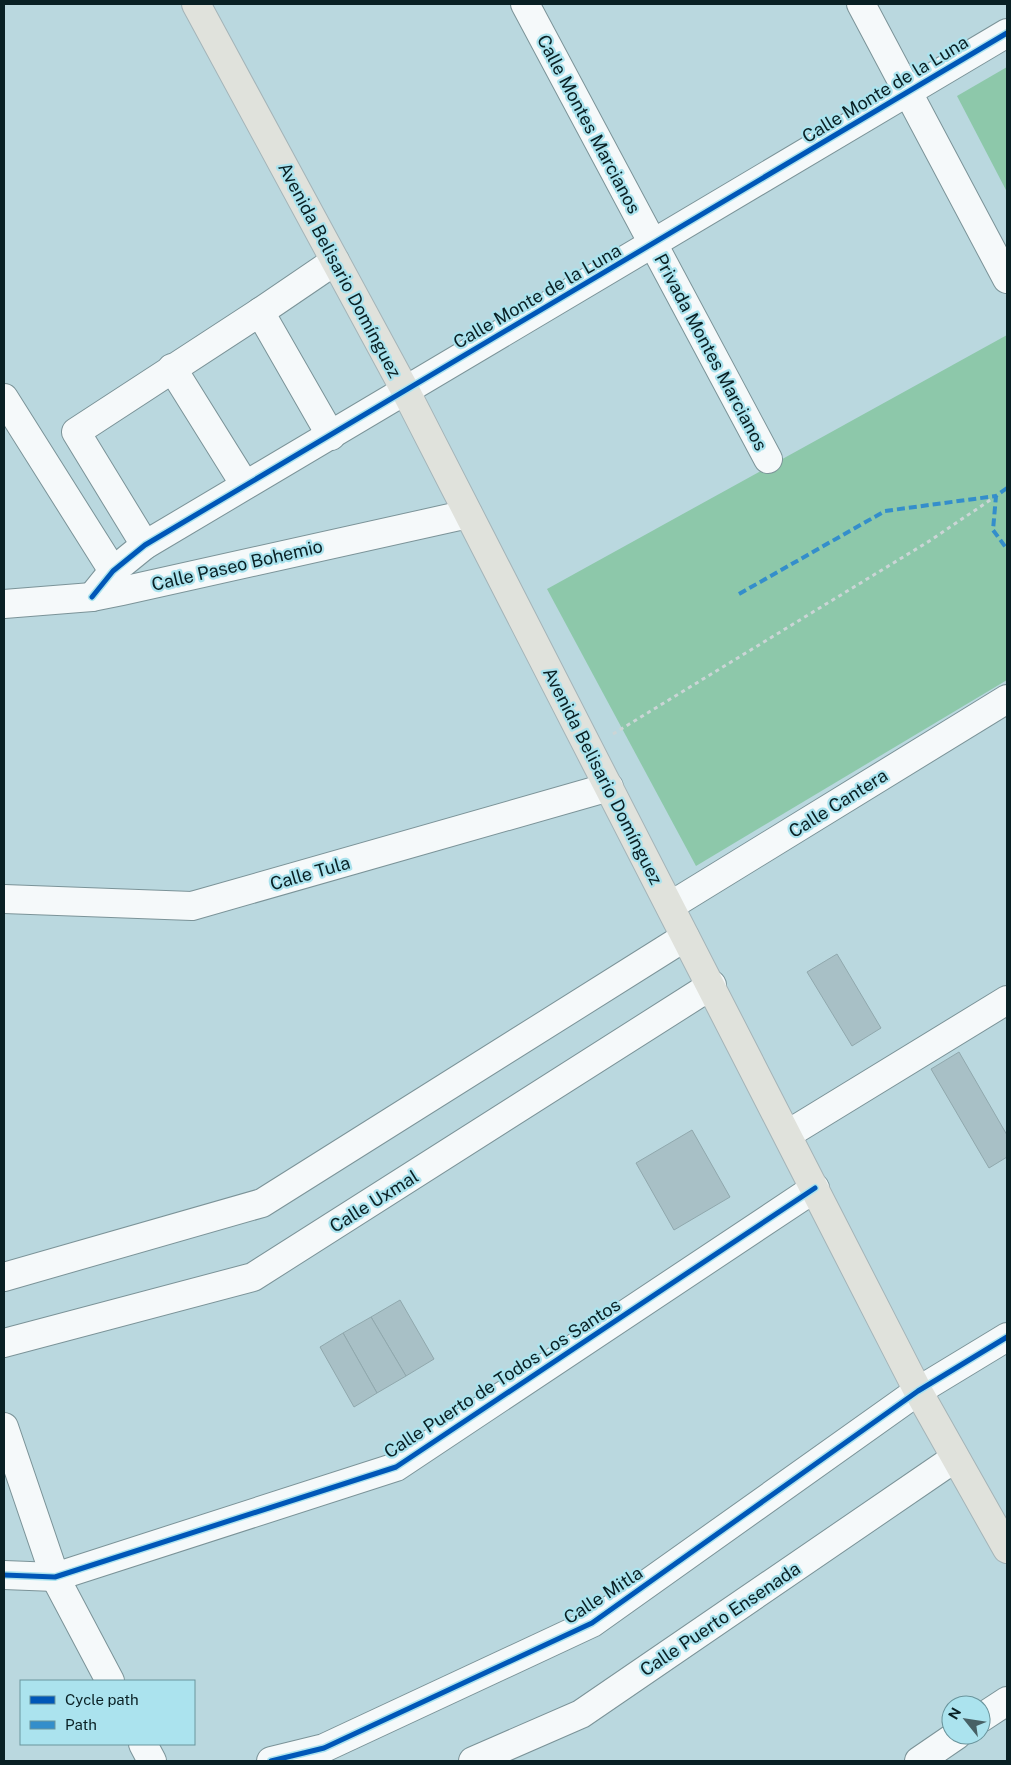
<svg xmlns="http://www.w3.org/2000/svg" width="1011" height="1765" font-family="'Public Sans',sans-serif">
	<rect width="100%" height="100%" fill="#bad8df"/>
	<!-- green -->
	<g fill="#8dc8aa">
		<path d="M1007 67V192L957 96Z"/>
		<path d="M1007 335V680L696 866 547 589Z"/>
	</g>
	<!-- building -->
	<g fill="#a8c0c6" stroke="#90a8ad">
		<path d="M837 954 881 1028 852 1046 807 972Z"/>
		<path d="M959 1052 1007 1135V1157L989 1168 931 1069Z"/>
		<path d="M692 1130 730 1197 674 1230 636 1163Z"/>
		<path d="M400 1300 434 1359 406 1376 371 1317Z"/>
		<path d="M371 1317 406 1376 377 1393 343 1333Z"/>
		<path d="M343 1333 377 1393 354 1407 320 1347Z"/>
	</g>
	<g fill="none" stroke-linecap="round" stroke-linejoin="round">
		<!-- minor casing -->
		<g stroke="#7b9398" stroke-width="30">
			<g id="minor">
				<path d="M525 4 768 459"/>
				<path d="M861 4 1007 279"/>
				<path d="M260 312 335 261"/>
				<path d="M172 368 245 485"/>
				<path d="M4 398 113 571 120 588"/>
				<path d="M145 545 76 432 260 312 331 436"/>
				<path d="M92 597 113 571 145 545 1007 33"/>
				<path d="M4 604 92 597 122 591 468 514"/>
				<path d="M4 899 192 906 609 787"/>
				<path d="M670 906 1007 699"/>
				<path d="M788 1134 1007 1000"/>
				<path d="M4 1277 262 1203 685 937"/>
				<path d="M4 1343 253 1277 712 985"/>
				<path d="M4 1427 55 1577 110 1681"/>
				<path d="M4 1575 55 1577 396 1467 815 1188"/>
				<path d="M981 1718 1007 1701"/>
				<path d="M143 1744 152 1761"/>
				<path d="M271 1761 324 1748 592 1623 918 1391 1007 1337"/>
				<path d="M473 1761 581 1714 955 1458"/>
				<path d="M919 1761 957 1735"/>
			</g>
		</g>
		<!-- major casing -->
		<g stroke="#a4b4b8" stroke-width="30">
			<path id="major" d="M196 4 405 390 918 1391 1007 1549"/>
		</g>
		<!-- path -->
		<path stroke="#cbd5d6" stroke-width="3" stroke-dasharray="4 4" stroke-linecap="butt" d="M613 734 931 540 996 496"/>
		<!-- minor -->
		<use href="#minor" stroke="#f5f9fa" stroke-width="28"/>
		<!-- major -->
		<use href="#major" stroke="#e0e2dc" stroke-width="28"/>
		<!-- quiet -->
		<g stroke="#348ecb" stroke-width="4" stroke-dasharray="8 4" stroke-linecap="butt">
			<path d="M1007 488 996 496 993 530 1007 549"/>
			<path d="M739 594 885 511 996 496"/>
		</g>
		<!-- cycleway casing -->
		<g stroke="#abe3ee" stroke-width="8">
			<g id="cycleway">
				<path d="M92 597 113 571 145 545 1007 33"/>
				<path d="M4 1575 55 1577 396 1467 815 1188"/>
				<path d="M271 1761 324 1748 592 1623 918 1391 1007 1337"/>
			</g>
		</g>
		<!-- cycleway -->
		<use href="#cycleway" stroke="#0057b8" stroke-width="5"/>
	</g>
	<g text-anchor="middle" dominant-baseline="central" stroke-width="4.5" stroke-linejoin="round" paint-order="stroke">
		<!-- street labels -->
		<g font-size="18" fill="#092024" stroke="#abe3ee">
			<text transform="translate(885 89) rotate(-31)">Calle Monte de la Luna</text>
			<text transform="translate(589 124) rotate(62)">Calle Montes Marcianos</text>
			<text transform="translate(340 270) rotate(62)">Avenida Belisario Domínguez</text>
			<text transform="translate(537 296) rotate(-30)">Calle Monte de la Luna</text>
			<text transform="translate(711 352) rotate(62)">Privada Montes Marcianos</text>
			<text transform="translate(237 565) rotate(-13)">Calle Paseo Bohemio</text>
			<text transform="translate(603 776) rotate(63)">Avenida Belisario Domínguez</text>
			<text transform="translate(838 803) rotate(-32)">Calle Cantera</text>
			<text transform="translate(310 873) rotate(-16)">Calle Tula</text>
			<text transform="translate(374 1201) rotate(-32)">Calle Uxmal</text>
			<text transform="translate(502 1378) rotate(-33)">Calle Puerto de Todos Los Santos</text>
			<text transform="translate(603 1595) rotate(-33)">Calle Mitla</text>
			<text transform="translate(720 1619) rotate(-34)">Calle Puerto Ensenada</text>
		</g>
	</g>
	<!-- border -->
	<rect width="1011" height="1765" fill="none" stroke="#092024" stroke-width="10"/>
	<!-- legend -->
	<rect x="20" y="1680" width="175" height="65" fill="#abe3ee" stroke="#6a959d"/>
	<rect x="30" y="1696" width="25" height="8" fill="#0057b8" stroke="#6a959d"/>
	<text x="65" y="1705" font-size="15" fill="#092024">Cycle path</text>
	<rect x="30" y="1721" width="25" height="8" fill="#348ecb" stroke="#6a959d"/>
	<text x="65" y="1730" font-size="15" fill="#092024">Path</text>
	<!-- north arrow -->
	<g transform="translate(966 1720) rotate(300)"><circle r="24" fill="#abe3ee" stroke="#6a959d"/>
	<path d="M0-4L9 19L0 12L-9 19Z" fill="#476065"/>
	<text y="-8" font-size="14" font-weight="bold" text-anchor="middle" fill="#092024">N</text>
	</g>
</svg>
